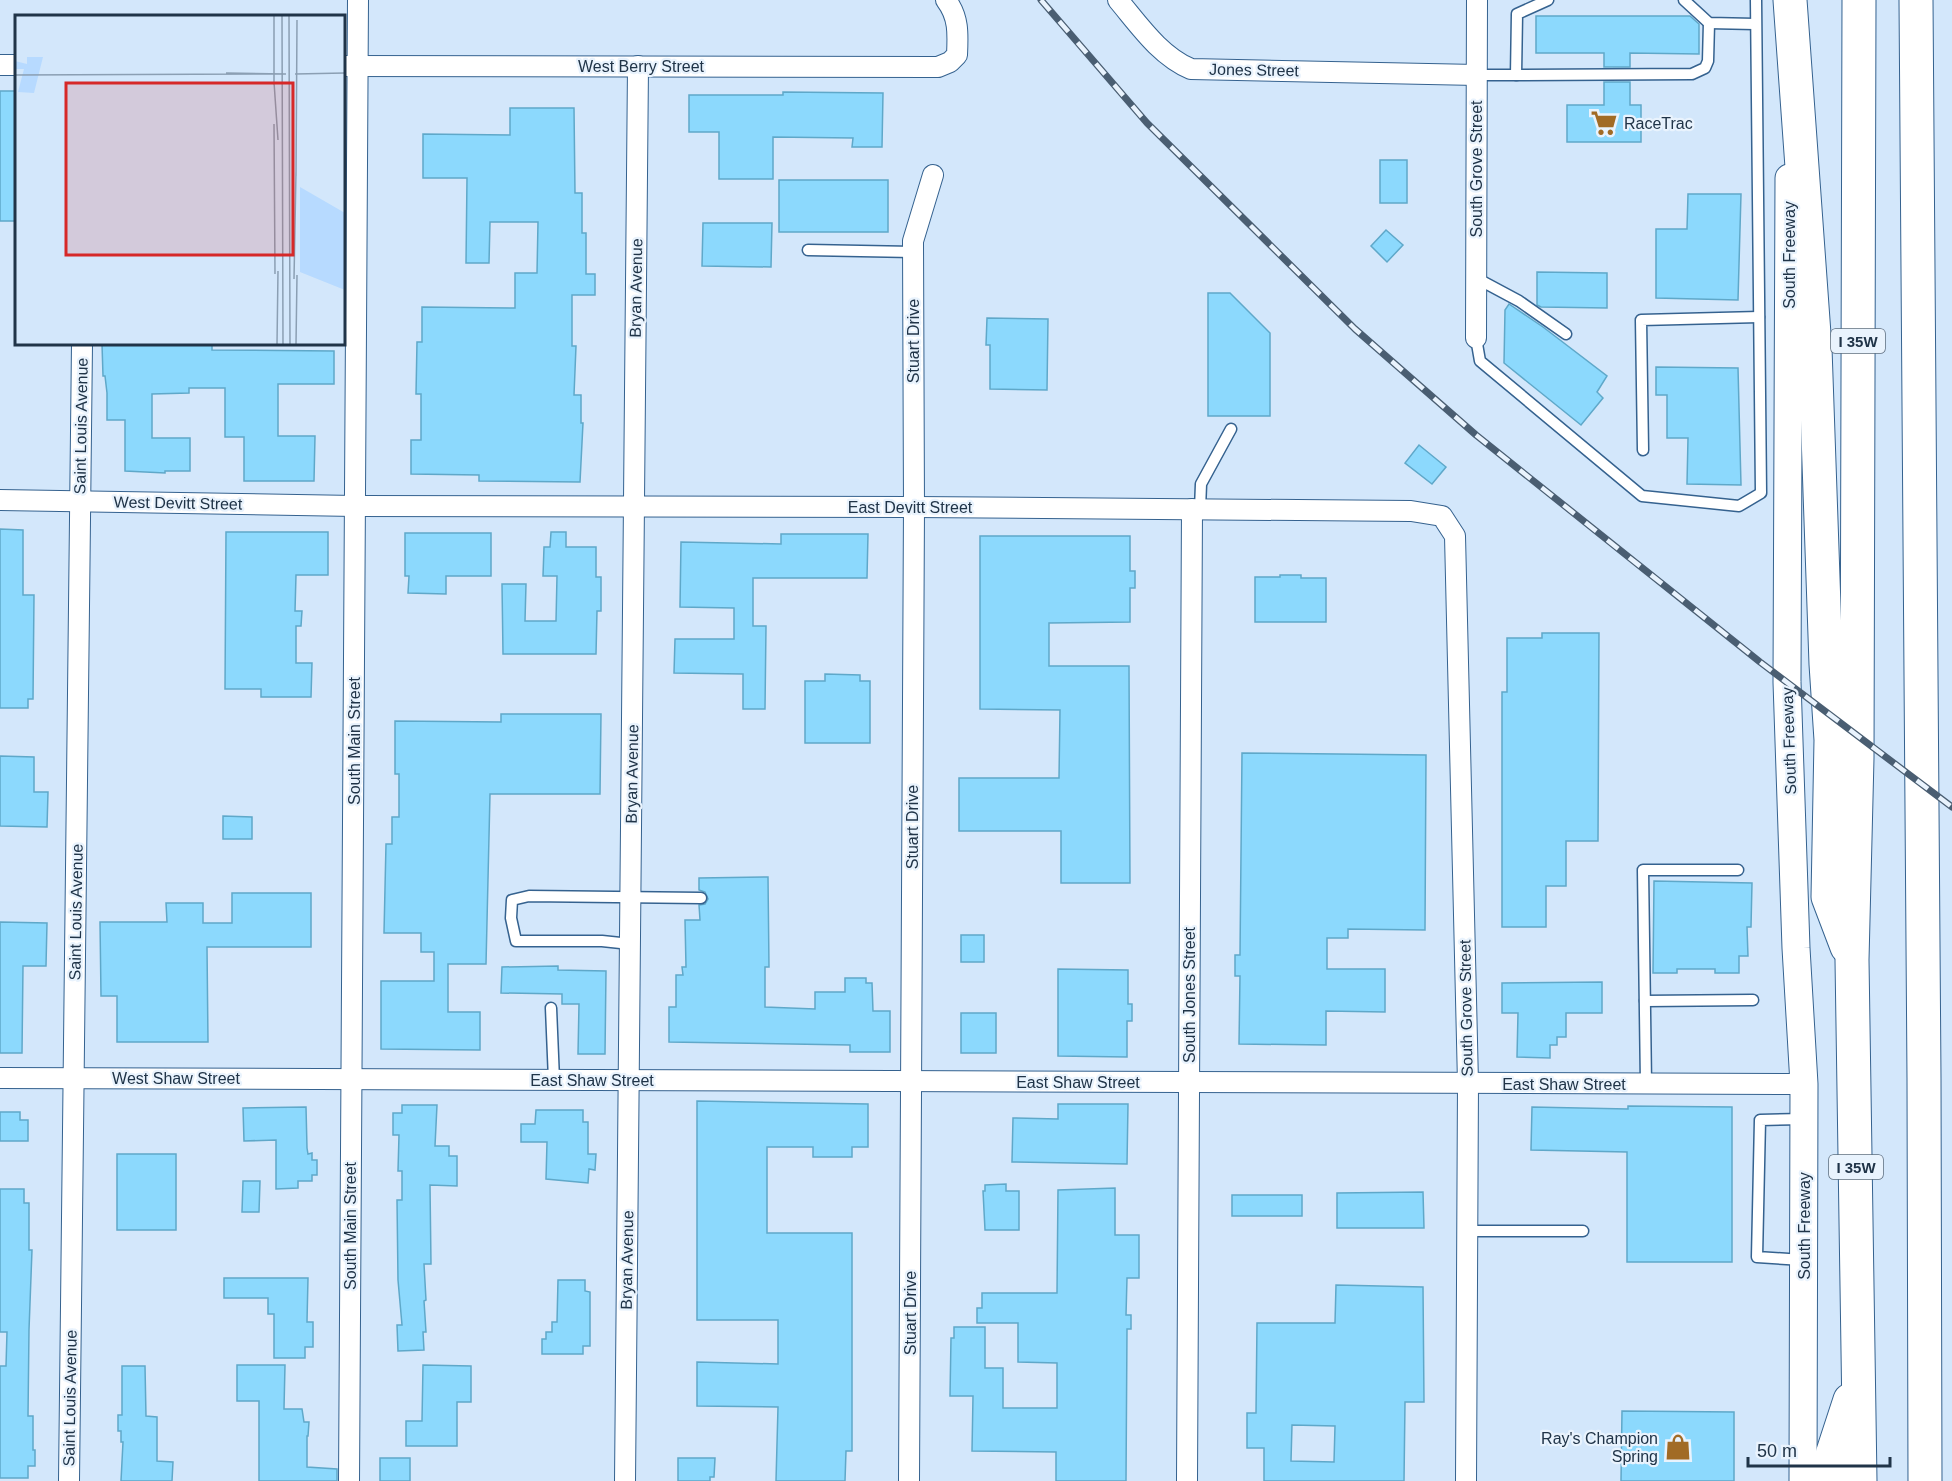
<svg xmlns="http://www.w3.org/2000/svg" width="1952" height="1481" font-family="Arial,sans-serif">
	<rect width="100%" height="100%" fill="#d3e7fb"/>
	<!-- building -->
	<g fill="#8cd9fd" stroke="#5fa8c9" stroke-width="1.5" fill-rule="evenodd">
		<path d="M1536 16H1690L1699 24V54L1630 53V67H1604V53H1536Z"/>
		<path d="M1604 82H1630V105H1641V142H1567V105H1604Z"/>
		<rect x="0" y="91" width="16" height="130"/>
		<path d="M783 92 883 93 882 147H852L853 138 773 137V179H719V132H689V95H783Z"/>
		<path d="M510 108H574L575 193H582V233H586V274H595V295H572V346H576L574 395H581V423H583L580 482 479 481V475L411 474V440H421V394H416L417 342H422V307L515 308V273H537L538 222H490L489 263H466L467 178H423V134L510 135Z"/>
		<rect x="1380" y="160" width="27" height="43"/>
		<rect x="779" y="180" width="109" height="52"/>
		<path d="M1688 194H1741L1738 300 1656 298V229H1687Z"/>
		<path d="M703 223H772L771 267 702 266Z"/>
		<path d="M1386 230 1403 245 1387 262 1371 246Z"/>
		<path d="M1537 272 1607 273V308L1541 307 1537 305Z"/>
		<path d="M1208 293H1230L1270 333V416H1208Z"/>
		<path d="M1509 304 1543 327 1607 376 1597 392 1603 398 1581 425 1504 363 1505 310Z"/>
		<path d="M987 318 1048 319 1047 390 990 389V345H986Z"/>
		<path d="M102 344H212V350L334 351V384H278V436H315L314 481H244V437H225V388H189V393L152 394V438H190V471H165V473L125 471V420H107V393L105 376H103Z"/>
		<path d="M1656 367 1738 368 1741 485 1687 484 1688 438H1667V395H1656Z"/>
		<path d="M1419 445 1446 467 1432 484 1405 463Z"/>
		<path d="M0 529 23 530V595H34L33 699H28V708H0Z"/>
		<path d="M226 532H328V575H296L295 611H302L301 626H296V663H312L311 697H261V689H225Z"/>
		<path d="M551 532H566V547H596V577H601V611H597L596 654H503L502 584H526L525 621H556L557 576H543L544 547H550Z"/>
		<path d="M405 533H491V576H446V594L408 593 409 576H405Z"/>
		<path d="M781 534H868L867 578H753V626H766L765 709H743V674L674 673 675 639H734V608L680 607 681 542 781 544Z"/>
		<path d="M980 536H1130V571H1135V588H1130V622L1049 623V666H1129L1130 883H1061V831H959V778H1059L1060 710 980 709Z"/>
		<path d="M1280 575H1301V578H1326V622H1255V577H1280Z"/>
		<path d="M1542 633H1599L1598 841H1566V886H1546V927H1502V692H1507V638H1542Z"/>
		<path d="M825 674 860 675V681H870V743H805V681H825Z"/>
		<path d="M501 714H601L600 794H490L486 964H448V1012H480V1050L381 1049V981H434V952H421V933H384L386 844H392V817H399V774H395V721L501 722Z"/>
		<path d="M1242 753 1426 755 1425 930 1348 929V938H1327V969H1385V1012L1326 1011V1045L1239 1044 1240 976H1235V955H1240Z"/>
		<path d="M0 756 34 757V792H48L47 827 0 826Z"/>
		<path d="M223 816 252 817V839H223Z"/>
		<path d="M768 877 769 967H765V1007L815 1009V992H845V978H866V983H872L873 1011H890V1052H850V1045L669 1042V1007H676V975H683L682 967H686L685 920H700L699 905 705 904 708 899 705 892 699 890V878Z"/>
		<path d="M1654 881 1752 883 1751 927H1747L1748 956H1739V973H1715V969H1677V973H1653Z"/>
		<path d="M232 893H311V947H207L208 1042H117V996H101L100 922H167L166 903H203V923H232Z"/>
		<path d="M0 922 47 923 46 966H23L22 1053H0Z"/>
		<rect x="961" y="935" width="23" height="27"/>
		<path d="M558 966V970L606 971 605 1054H578L579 1004H562V994L501 993 502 967Z"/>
		<path d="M1058 969 1128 970V1004H1132V1021H1127V1057L1058 1056Z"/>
		<path d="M1602 982V1013H1566V1037H1557V1045H1550V1058L1517 1057 1518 1013H1502V983Z"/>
		<rect x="961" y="1013" width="35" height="40"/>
		<path d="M697 1101 868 1104V1147H852V1157H813V1147H767V1233H852V1451H846L845 1481H776L778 1407 697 1406V1362L778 1364V1320H697Z"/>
		<path d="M1058 1104H1128L1127 1164 1012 1162 1013 1118 1058 1119Z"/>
		<path d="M402 1105H437L435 1146H449V1156H457V1186L430 1185 431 1264H424L426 1300 424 1301 426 1332H423L424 1350 398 1351 397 1325H402L398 1280 397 1200H402V1171H398L399 1135H393V1113H402Z"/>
		<path d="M1628 1106 1732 1107V1262H1627V1152L1531 1150 1532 1107 1628 1109Z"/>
		<path d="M306 1107 307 1148 308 1154 312 1153V1160H317V1175H312V1181H298V1188L276 1189V1140L244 1141 243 1108Z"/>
		<path d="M536 1110H583V1122H588V1154H596L595 1170 589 1169 588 1183 546 1179 547 1142H521V1124H535Z"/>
		<path d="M0 1112H20V1120H28V1141H0Z"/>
		<rect x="117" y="1154" width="59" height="76"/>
		<path d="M243 1181H260L259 1212H242Z"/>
		<path d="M1006 1184V1191H1019V1230H985L983 1191H985V1185Z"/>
		<path d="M1115 1188V1235H1139V1278H1127L1126 1315H1131V1329H1127L1126 1481H1056V1452L972 1451 973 1396H950L951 1338H954V1327H985V1368H1003V1408H1057V1363L1018 1362V1323H977V1308H982V1293H1057L1058 1190Z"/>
		<path d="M0 1189H24V1203H29V1250H32L29 1330 28 1416H33V1450H35V1466H28V1478H0V1366H6L7 1332H0Z"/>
		<path d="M1423 1192 1424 1228H1337V1193Z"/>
		<rect x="1232" y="1195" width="70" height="21"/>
		<path d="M224 1278H308L307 1322H313V1347H305V1358H274V1314H268V1298H224Z"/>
		<path d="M558 1280H585V1291L590 1292V1346H583V1354H542V1339H546V1332H552V1322H557Z"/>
		<path d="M1336 1285 1423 1287 1424 1402H1405L1404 1481H1264V1448H1247V1413H1256L1257 1323H1335ZM1292 1425 1335 1426 1334 1462 1291 1461Z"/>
		<path d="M237 1365H285L284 1409H302L304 1422H309L308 1436H307V1467L337 1469V1481H259V1401H237Z"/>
		<path d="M423 1365 471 1366V1402H457V1446H406V1421H422Z"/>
		<path d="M122 1366H145L146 1416 157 1417V1461L173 1462 172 1481H121L123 1442H121V1431H118V1415H122Z"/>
		<path d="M1622 1411 1734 1412V1481H1621Z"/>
		<rect x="380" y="1458" width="30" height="23"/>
		<path d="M678 1458H715L714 1477H710V1481H678Z"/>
	</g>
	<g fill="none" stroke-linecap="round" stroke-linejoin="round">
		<!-- service casing -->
		<g stroke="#35628f" stroke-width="13">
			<g id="service">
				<path d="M1684 0 1709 23 1755 24"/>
				<path d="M1477 75H1516L1517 14 1548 0"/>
				<path d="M1516 75 1692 74 1705 68 1708 61 1709 23"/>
				<path d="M808 250 913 252"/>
				<path d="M1476 278 1519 301 1566 334"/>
				<path d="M1476 338 1480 361 1642 496 1739 506 1761 493 1756 0"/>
				<path d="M1643 450 1641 320 1759 317"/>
				<path d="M1200 509 1201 484 1231 429"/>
				<path d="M630 944 602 941H516L511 918 512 900 529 896 701 898"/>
				<path d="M1645 1001 1753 1000"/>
				<path d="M551 1008 554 1080"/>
				<path d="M1646 1084 1643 870H1738"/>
				<path d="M1467 1231H1583"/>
				<path d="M1803 1260 1757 1257 1760 1120 1804 1119"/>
			</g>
		</g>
		<!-- minor casing -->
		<g stroke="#35628f" stroke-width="22">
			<g id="minor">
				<path d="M1118 0C1139 25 1160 56 1191 69L1477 75"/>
				<path d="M0 65H16"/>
				<path d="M344 66 938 67 950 62 957 55C958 34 959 17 946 0"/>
				<path d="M1476 338 1477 0"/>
				<path d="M0 500 355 506 914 507 1411 511 1442 516 1455 536 1456 578 1468 1083 1466 1481"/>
				<path d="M0 1078 1804 1084"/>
				<path d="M69 1481 82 344"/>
				<path d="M349 1481 358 0"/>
				<path d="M625 1481 638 66"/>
				<path d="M909 1481 914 507 913 241 933 175"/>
				<path d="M1187 1481 1192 509"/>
			</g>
		</g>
		<!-- secondary casing -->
		<g stroke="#35628f" stroke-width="29">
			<path id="secondary" d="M1789 178 1787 682 1796 948 1804 1084 1803 1481"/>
		</g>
		<!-- motorway casing -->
		<g stroke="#35628f" stroke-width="35">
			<g id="motorway">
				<path d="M1790 0 1815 348 1826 664 1831 740 1828 897 1847 947"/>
				<path d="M1859 0 1857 758 1852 960 1860 1481"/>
				<path d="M1916 0 1924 1078 1925 1481"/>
				<path d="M1831 1481 1832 1455 1850 1400"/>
			</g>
		</g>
		<!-- service -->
		<use href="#service" stroke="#fff" stroke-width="10"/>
		<!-- minor -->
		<use href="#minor" stroke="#fff" stroke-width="20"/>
		<!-- secondary -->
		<use href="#secondary" stroke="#fff" stroke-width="27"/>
		<!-- motorway -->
		<use href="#motorway" stroke="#fff" stroke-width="33"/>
		<!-- rail casing -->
		<g stroke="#4a5e72" stroke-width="7">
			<path id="rail" d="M1041 0 1147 123 1355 329 1476 435 1760 662 1952 807"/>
		</g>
		<!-- rail -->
		<use href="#rail" stroke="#e9f3fd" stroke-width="4.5" stroke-dasharray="14" stroke-linecap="butt"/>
	</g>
	<!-- icons -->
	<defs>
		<g id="supermarket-bare" transform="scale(2.07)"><path d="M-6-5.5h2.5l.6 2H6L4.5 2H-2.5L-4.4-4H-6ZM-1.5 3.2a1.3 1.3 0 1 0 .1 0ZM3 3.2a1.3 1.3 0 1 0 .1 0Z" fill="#a16b25" stroke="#e9f3fd" stroke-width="2.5" paint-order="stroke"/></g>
		<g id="shop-bare" transform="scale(2.07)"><path d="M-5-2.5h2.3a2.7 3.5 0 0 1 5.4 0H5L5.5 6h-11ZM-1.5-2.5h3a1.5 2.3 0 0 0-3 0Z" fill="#a16b25" stroke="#e9f3fd" stroke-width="2.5" paint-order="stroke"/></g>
	</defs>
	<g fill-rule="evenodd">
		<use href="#supermarket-bare" x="1604" y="123"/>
		<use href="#shop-bare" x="1678" y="1447"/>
	</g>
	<g text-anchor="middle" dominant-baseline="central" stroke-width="4.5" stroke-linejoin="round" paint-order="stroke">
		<!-- shield labels -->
		<g fill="#e9f3fd" stroke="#5c6d7e" stroke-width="1.5">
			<rect x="1831" y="329" width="54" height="24" rx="4.5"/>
			<rect x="1829" y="1155" width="54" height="24" rx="4.5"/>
		</g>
		<g font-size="15" font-weight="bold" fill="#203448">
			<text x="1858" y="341">I 35W</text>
			<text x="1856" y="1167">I 35W</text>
		</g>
		<!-- street labels -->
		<g font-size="16" fill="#203448" stroke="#e9f3fd">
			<text x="641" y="66">West Berry Street</text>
			<text transform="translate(1254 70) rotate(1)">Jones Street</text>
			<text transform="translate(1476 169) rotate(-90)">South Grove Street</text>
			<text transform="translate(1789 255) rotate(-90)">South Freeway</text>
			<text transform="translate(636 288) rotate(-89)">Bryan Avenue</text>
			<text transform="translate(913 341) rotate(-90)">Stuart Drive</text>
			<text transform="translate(81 426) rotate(-89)">Saint Louis Avenue</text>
			<text transform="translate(178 503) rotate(1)">West Devitt Street</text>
			<text x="910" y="507">East Devitt Street</text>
			<text transform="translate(354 741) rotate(-90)">South Main Street</text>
			<text transform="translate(1789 741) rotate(-92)">South Freeway</text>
			<text transform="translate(632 774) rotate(-89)">Bryan Avenue</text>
			<text transform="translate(912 827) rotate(-90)">Stuart Drive</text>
			<text transform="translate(76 912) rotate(-89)">Saint Louis Avenue</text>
			<text transform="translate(1189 995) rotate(-90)">South Jones Street</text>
			<text transform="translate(1466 1008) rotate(-91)">South Grove Street</text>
			<text x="176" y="1078">West Shaw Street</text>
			<text x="592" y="1080">East Shaw Street</text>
			<text x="1078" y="1082">East Shaw Street</text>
			<text x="1564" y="1084">East Shaw Street</text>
			<text transform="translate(350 1226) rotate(-90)">South Main Street</text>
			<text transform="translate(1804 1226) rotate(-90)">South Freeway</text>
			<text transform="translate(627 1260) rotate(-89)">Bryan Avenue</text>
			<text transform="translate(910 1313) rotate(-90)">Stuart Drive</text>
			<text transform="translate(70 1398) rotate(-89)">Saint Louis Avenue</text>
		</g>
		<!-- poi labels -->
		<g font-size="16" fill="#203448" stroke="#e9f3fd" text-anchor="start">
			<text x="1624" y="123">RaceTrac</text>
			<text x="1658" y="1438" text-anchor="end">Ray's Champion<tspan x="1658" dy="18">Spring</tspan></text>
		</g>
	</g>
	<!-- overview -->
	<g transform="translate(15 15)">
		<rect width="330" height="330" fill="#d3e7fb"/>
		<path d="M12 42H28L19 78 3 77 9 54H0V46L12 49ZM285 172 330 198V275L285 257Z" fill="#b7daff"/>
		<path fill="none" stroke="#8b9fb3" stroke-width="1.5" d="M267 1 268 329M274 1 275 329M211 58 271 59M280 59 330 58M0 60 259 59M259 67 263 125M259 70V1M259 109 260 259M281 161 282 5M279 264 281 157M262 329 263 256M281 329 282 260"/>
		<path fill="#d62828" fill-opacity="0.15" stroke="#d62828" stroke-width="3" d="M51 68H278V240H51Z"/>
		<rect width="330" height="330" fill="none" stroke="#203448" stroke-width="3"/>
	</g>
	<!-- scale -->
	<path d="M1748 1457v9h142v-9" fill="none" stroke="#203448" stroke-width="3"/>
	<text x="1757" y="1457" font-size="18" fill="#203448" stroke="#e9f3fd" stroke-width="4.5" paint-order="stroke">50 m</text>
</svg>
